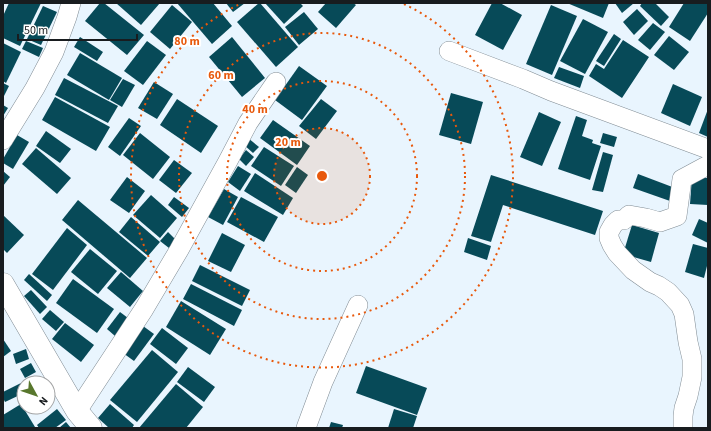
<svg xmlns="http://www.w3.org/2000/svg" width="711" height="431" font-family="'Source Sans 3',sans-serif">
	<rect width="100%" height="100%" fill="#e9f5fe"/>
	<!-- building -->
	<g fill="#074a58">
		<path d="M9 3H41L20 46 3 38V16Z"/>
		<path d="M100 3H104L144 35 127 55 85 21Z"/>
		<path d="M116 3H160L141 25Z"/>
		<path d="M177 3H213L232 26 212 44Z"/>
		<path d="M226 3H245L233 12Z"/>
		<path d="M259 3H260L298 47 276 67 237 22Z"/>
		<path d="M265 3H300L303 6 284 24Z"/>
		<path d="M326 3H353L356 5 336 28 318 12Z"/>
		<path d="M492 3H500L522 15 503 50 475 35Z"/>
		<path d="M567 3H609L603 18Z"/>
		<path d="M615 3H634L622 13Z"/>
		<path d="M642 3H655L669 17 661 26 640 6Z"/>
		<path d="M684 3H708V13L690 41 669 27Z"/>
		<path d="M172 5 192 22 170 49 150 32Z"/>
		<path d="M551 5 577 16 552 75 526 64Z"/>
		<path d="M43 6 57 12 41 45 27 39Z"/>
		<path d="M637 9 648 21 634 35 623 22Z"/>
		<path d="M304 12 318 29 299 45 285 27Z"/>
		<path d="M583 19 608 32 585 74 560 61Z"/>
		<path d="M653 23 665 32 650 50 638 40Z"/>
		<path d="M614 34 621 39 604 66 596 61Z"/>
		<path d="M669 36 689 52 674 70 654 55Z"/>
		<path d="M80 37 103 52 97 61 74 47Z"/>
		<path d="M232 37 265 78 242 97 209 57Z"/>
		<path d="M623 40 649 57 622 98 589 76 596 64 604 69Z"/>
		<path d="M26 41 43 48 39 57 22 49Z"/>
		<path d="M147 41 166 55 143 85 124 71Z"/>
		<path d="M3 43 21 52 6 83 3 81Z"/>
		<path d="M80 53 122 78 109 100 67 75Z"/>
		<path d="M299 66 327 86 302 120 275 100Z"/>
		<path d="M559 67 584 76 580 88 554 78Z"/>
		<path d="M64 78 118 106 108 123 55 95Z"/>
		<path d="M123 79 135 85 122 107 110 100Z"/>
		<path d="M154 82 173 94 157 119 138 108Z"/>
		<path d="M3 83 9 86 3 98Z"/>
		<path d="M673 84 702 97 690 126 661 113Z"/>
		<path d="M451 93 483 102 471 144 439 135Z"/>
		<path d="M55 97 110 127 96 151 42 120Z"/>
		<path d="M177 99 218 126 201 153 160 125Z"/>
		<path d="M321 99 337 111 316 139 299 126Z"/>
		<path d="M3 105 8 108 3 116Z"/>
		<path d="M708 109V137L699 133Z"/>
		<path d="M539 112 561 122 542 166 520 157Z"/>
		<path d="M576 116 587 120 582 136 593 140 592 143 601 146 590 180 558 169Z"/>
		<path d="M129 118 141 126 120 156 108 147Z"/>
		<path d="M273 120 310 146 297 165 260 138Z"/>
		<path d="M46 131 71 149 60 163 36 146Z"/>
		<path d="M140 133 170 157 153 179 123 155Z"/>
		<path d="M603 133 617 137 614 147 600 143Z"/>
		<path d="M17 135 29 142 13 169 3 163V159Z"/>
		<path d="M248 138 259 147 253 153 243 144Z"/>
		<path d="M264 147 294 166 281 186 251 166Z"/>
		<path d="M36 148 71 178 57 194 22 164Z"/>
		<path d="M246 150 254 157 246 166 239 159Z"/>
		<path d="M603 152 613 155 603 192 592 190Z"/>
		<path d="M174 160 192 173 176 193 159 180Z"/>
		<path d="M238 166 251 174 240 191 228 182Z"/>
		<path d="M297 167 308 175 296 193 285 185Z"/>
		<path d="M3 171 10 177 3 186Z"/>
		<path d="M255 173 293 198 283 215 244 191Z"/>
		<path d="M638 174 675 188 670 201 633 188Z"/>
		<path d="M491 175 603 211 595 235 503 205 491 242 471 236Z"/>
		<path d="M127 177 145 191 129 213 110 200Z"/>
		<path d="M692 177 708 178V205L690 204Z"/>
		<path d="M224 189 238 197 223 225 208 217Z"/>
		<path d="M151 195 177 218 160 238 133 215Z"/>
		<path d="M174 197 189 208 182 217 168 205Z"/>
		<path d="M241 197 278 217 264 242 227 222Z"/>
		<path d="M78 200 147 258 130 278 62 220Z"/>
		<path d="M3 215 24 235 7 253 3 249Z"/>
		<path d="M131 217 160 242 148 256 119 232Z"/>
		<path d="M699 219 708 223V243L692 235Z"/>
		<path d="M632 225 659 233 651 262 623 254Z"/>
		<path d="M67 228 87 245 53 290 32 274Z"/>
		<path d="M168 232 176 240 169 248 160 241Z"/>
		<path d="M222 233 245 245 231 272 208 261Z"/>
		<path d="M468 238 491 246 487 260 464 252Z"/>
		<path d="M693 244 708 248V262L704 278 685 272Z"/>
		<path d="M90 249 117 271 98 294 71 272Z"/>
		<path d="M200 265 250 290 242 306 192 281Z"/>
		<path d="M121 272 143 291 130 307 107 288Z"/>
		<path d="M29 274 52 295 47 301 24 280Z"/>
		<path d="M73 279 114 309 97 333 56 303Z"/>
		<path d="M191 284 242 310 234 326 183 299Z"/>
		<path d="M31 290 47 307 40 314 24 296Z"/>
		<path d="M181 301 226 329 210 355 166 327Z"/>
		<path d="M50 310 64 322 56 331 42 319Z"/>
		<path d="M120 312 128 318 115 336 107 329Z"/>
		<path d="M65 323 94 345 81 362 52 339Z"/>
		<path d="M143 326 154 334 134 361 123 353Z"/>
		<path d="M162 328 188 348 176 364 150 344Z"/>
		<path d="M3 339 11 351 3 357Z"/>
		<path d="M26 349 29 359 16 364 13 354Z"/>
		<path d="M152 350 178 372 137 422 110 400Z"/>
		<path d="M31 363 36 372 25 378 20 369Z"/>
		<path d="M366 366 427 388 417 415 356 393Z"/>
		<path d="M188 367 215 387 204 402 177 382Z"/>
		<path d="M38 377 41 383H31L30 381Z"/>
		<path d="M21 383 24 389V393L5 402 3 398V392Z"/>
		<path d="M176 384 203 407 186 428H139Z"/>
		<path d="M21 404 35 427 33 428H3V415Z"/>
		<path d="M110 404 134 425 132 428H109L98 418Z"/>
		<path d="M57 409 66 420 55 428H39L37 425Z"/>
		<path d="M394 409 417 416 413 428H388Z"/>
		<path d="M66 422 71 428H59Z"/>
		<path d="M331 422 343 425 342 428H329Z"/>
	</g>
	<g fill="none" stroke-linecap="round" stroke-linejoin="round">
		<!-- street casing -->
		<g stroke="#818c94" stroke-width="20">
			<g id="street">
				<path d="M449 51 523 79 551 91 708 149"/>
				<path d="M3 140 35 88 54 52 67 17 71 3"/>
				<path d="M77 411 144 309 179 250 228 161 248 123 276 82"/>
				<path d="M306 428 323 382 358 305"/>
				<path d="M683 428V416L684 408 688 396 692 377V359L688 342 684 314 680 305 668 292 659 286 650 282 633 270 617 253 612 245 609 238V232L613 225 618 220H624L629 215 646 218 660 222 677 216 682 179 708 165"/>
			</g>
		</g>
		<!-- secondary casing -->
		<g stroke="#818c94" stroke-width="23">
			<path id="secondary" d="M3 284 77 411 91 428"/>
		</g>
		<!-- street -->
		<use href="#street" stroke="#fff" stroke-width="19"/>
		<!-- secondary -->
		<use href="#secondary" stroke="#fff" stroke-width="22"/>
	</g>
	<!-- distance rings -->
	<circle cx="322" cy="176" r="48" fill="#e8590c" fill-opacity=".12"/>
	<g fill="none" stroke="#e8590c" stroke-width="2" stroke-dasharray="2 4">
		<circle cx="322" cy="176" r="48"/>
		<circle cx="322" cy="176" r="95"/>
		<circle cx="322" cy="176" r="143"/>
		<path d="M404 4A191 191 0 1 1 240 4"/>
	</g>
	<circle cx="322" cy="176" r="6" fill="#e8590c" stroke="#fff" stroke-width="2"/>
	<g font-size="12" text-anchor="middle" font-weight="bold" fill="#e8590c" stroke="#fff" stroke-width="4" stroke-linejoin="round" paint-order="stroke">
		<text x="187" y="45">80 m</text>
		<text x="221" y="79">60 m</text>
		<text x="255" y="113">40 m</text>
		<text x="288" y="146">20 m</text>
	</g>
	<!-- border -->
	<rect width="711" height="431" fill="none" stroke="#181c1f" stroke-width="8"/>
	<!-- north arrow -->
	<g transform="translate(36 395) rotate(130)"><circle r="19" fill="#ffffff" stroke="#a3a4a5"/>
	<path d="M0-3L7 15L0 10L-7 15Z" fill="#58772d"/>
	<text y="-6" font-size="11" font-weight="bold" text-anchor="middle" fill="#181c1f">N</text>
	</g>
	<!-- scale -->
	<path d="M18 34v6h119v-6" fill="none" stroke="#181c1f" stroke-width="2"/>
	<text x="24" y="34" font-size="12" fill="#181c1f" stroke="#ffffff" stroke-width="3" paint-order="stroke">50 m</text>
</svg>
